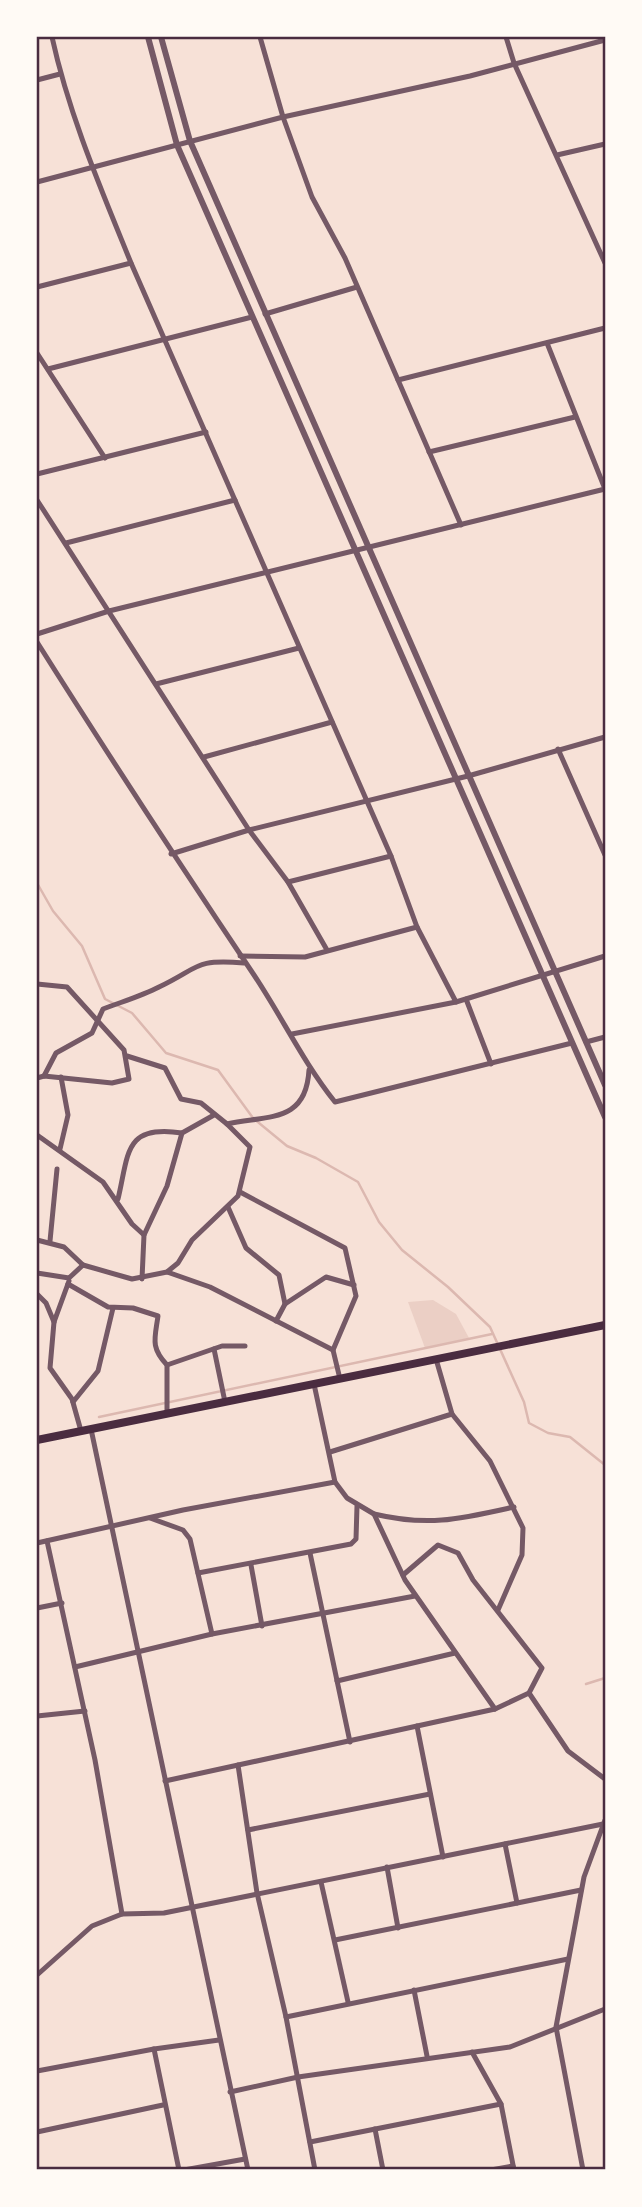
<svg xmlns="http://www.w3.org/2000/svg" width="642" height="2207" font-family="Quicksand,sans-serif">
	<rect width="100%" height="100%" fill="#f7e1d7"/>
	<!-- green -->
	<path fill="#ebcfc5" d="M433 1300 456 1314 469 1338 425 1348 408 1302Z"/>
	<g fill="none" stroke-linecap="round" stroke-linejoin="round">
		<!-- stream -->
		<g stroke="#dcb8b0" stroke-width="2.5">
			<path d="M37 883 53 911 82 946 105 999 132 1013 166 1053 218 1070 253 1118 287 1146 316 1158 358 1182 379 1222 402 1250 448 1287 490 1327 524 1402 529 1423 548 1433 570 1437 605 1465"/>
			<path d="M99 1417 492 1334"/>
			<path d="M586 1684 605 1678"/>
		</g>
		<!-- minor -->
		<g stroke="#755966" stroke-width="5">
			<path d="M52 37C69 115 101 189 131 263L391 856 417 927 456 1002"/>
			<path d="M260 37 283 117 312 197 345 258 461 525"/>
			<path d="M506 37 514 63 605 263"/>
			<path d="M37 80 60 74"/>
			<path d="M557 155 605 144"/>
			<path d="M37 182 283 117 470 76 605 40"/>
			<path d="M37 287 131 263"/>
			<path d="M265 314 357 287"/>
			<path d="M547 343 605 489"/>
			<path d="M37 353 105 458"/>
			<path d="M48 369 252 317"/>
			<path d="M398 380 605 328"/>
			<path d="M429 452 575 417"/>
			<path d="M37 474 206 432"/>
			<path d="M37 500 249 830 288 882 327 950"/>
			<path d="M66 543 235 500"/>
			<path d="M37 634 109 611 605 489"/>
			<path d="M37 642C107 753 179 863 252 972 281 1015 303 1062 335 1102L572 1043"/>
			<path d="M156 684 299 648"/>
			<path d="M558 749 605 855"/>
			<path d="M204 757 332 722"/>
			<path d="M171 854 249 830 468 776 605 737"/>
			<path d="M288 882 391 856"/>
			<path d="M240 956 305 957 417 927"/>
			<path d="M37 984 67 987 124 1050 129 1079 112 1083 44 1076 37 1078"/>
			<path d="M466 999 491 1064"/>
			<path d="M292 1034 456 1002 605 956"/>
			<path d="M586 1042 605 1037"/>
			<path d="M127 1056 165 1068 181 1099 201 1103 227 1124"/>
			<path d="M44 1076 56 1053 92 1033 103 1009C121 1002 142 996 159 987 201 967 193 959 244 963"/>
			<path d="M37 1135 103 1182 132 1224 144 1235"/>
			<path d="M60 1149 68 1115 61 1077"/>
			<path d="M240 1192 345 1248 356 1296 333 1350"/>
			<path d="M118 1199C129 1153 124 1124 182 1133"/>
			<path d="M228 1207 246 1248 279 1275 285 1304"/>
			<path d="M37 1240 64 1247 83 1265"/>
			<path d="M50 1241 57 1169"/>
			<path d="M167 1272 210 1287 333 1350 340 1379"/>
			<path d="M37 1273 69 1278 83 1265 132 1279 167 1272 178 1263 192 1240 238 1196 250 1147 227 1124C269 1115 306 1123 309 1070"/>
			<path d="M142 1279 144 1235 167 1186 182 1133 214 1115"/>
			<path d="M69 1281 54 1322 50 1368 72 1399 81 1431"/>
			<path d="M68 1284 108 1307 133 1308 158 1316C155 1338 150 1347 167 1365V1413"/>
			<path d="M37 1294 46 1303 54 1322"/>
			<path d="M276 1321 285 1304 326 1277 354 1285"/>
			<path d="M214 1349 225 1402"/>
			<path d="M436 1359 452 1414 490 1461 523 1528 522 1555 498 1610"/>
			<path d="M167 1365 222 1346H245"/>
			<path d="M314 1384 335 1482 347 1498 374 1514 405 1580 495 1709"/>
			<path d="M73 1402 98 1371 113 1308"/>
			<path d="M91 1429 248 2170"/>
			<path d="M330 1452 452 1414"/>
			<path d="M374 1514C429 1527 460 1519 514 1507"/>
			<path d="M150 1518 183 1530 190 1539 212 1634"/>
			<path d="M47 1541 95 1760 122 1914"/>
			<path d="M37 1543 183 1510 335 1482"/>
			<path d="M310 1553 350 1742"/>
			<path d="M251 1565 262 1626"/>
			<path d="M198 1573 351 1544 356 1539 357 1506"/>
			<path d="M37 1608 62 1603"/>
			<path d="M75 1667 212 1634 415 1596"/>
			<path d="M337 1681 455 1653"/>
			<path d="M529 1693 568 1751 605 1779"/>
			<path d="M37 1716 85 1711"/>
			<path d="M417 1726 443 1857"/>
			<path d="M238 1765 257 1893 286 2017 315 2170"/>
			<path d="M165 1781 495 1709 529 1693 542 1668 473 1580 458 1553 438 1545 403 1575"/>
			<path d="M248 1830 430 1794"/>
			<path d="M505 1844 517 1903"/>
			<path d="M387 1867 398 1928"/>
			<path d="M321 1882 348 2002"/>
			<path d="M335 1940 581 1890"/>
			<path d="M37 1975 92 1926 122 1914 164 1913 603 1824"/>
			<path d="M414 1990 427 2056"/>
			<path d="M286 2017 568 1959"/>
			<path d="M154 2049 179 2170"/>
			<path d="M472 2052 501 2104 514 2170"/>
			<path d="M37 2071 154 2049 219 2040"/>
			<path d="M230 2092 298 2077 510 2047 605 2009"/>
			<path d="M375 2129 383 2170"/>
			<path d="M37 2132 163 2105"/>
			<path d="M310 2142 501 2104"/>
			<path d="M184 2170 245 2159"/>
			<path d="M491 2170 513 2166"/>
			<path d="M583 2170 556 2027 584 1877 605 1820"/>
		</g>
		<!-- tertiary -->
		<g stroke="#755966" stroke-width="6">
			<path d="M148 37 177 145 605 1117"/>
			<path d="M161 37 190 141 605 1085"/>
		</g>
		<!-- trunk -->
		<path stroke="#4a2c40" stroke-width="8" d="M37 1440 605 1325"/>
	</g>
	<!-- border -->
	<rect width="642" height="2207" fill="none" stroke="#fffaf5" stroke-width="77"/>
	<rect x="38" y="38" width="566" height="2130" fill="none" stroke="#4a2c40" stroke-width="2.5"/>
</svg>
